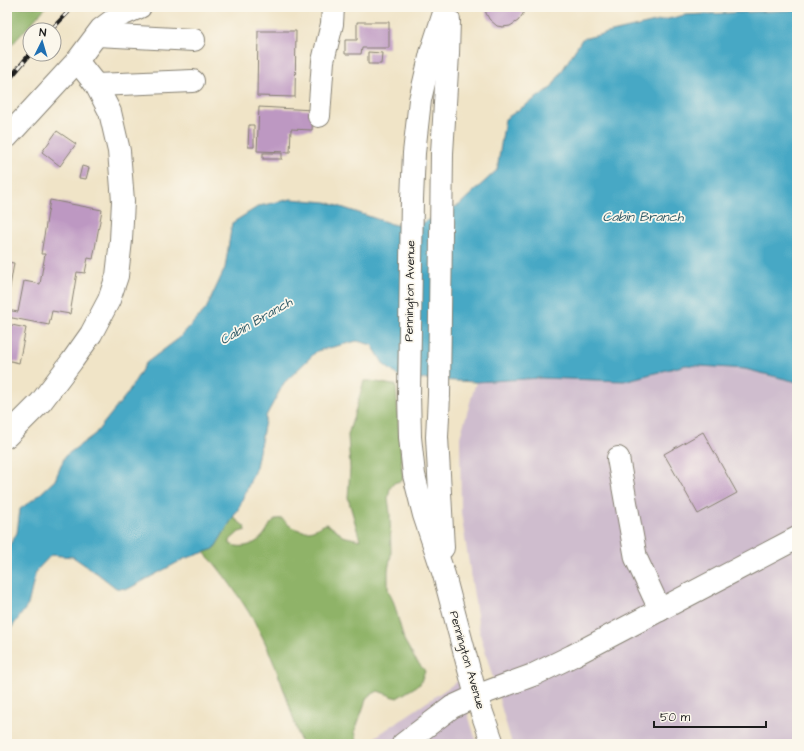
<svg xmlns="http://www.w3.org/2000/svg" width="804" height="751" font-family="'Architects Daughter',sans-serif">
	<rect width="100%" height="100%" fill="#fbf7ec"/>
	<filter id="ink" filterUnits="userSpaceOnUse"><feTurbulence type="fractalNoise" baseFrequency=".025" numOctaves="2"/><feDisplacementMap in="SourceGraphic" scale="8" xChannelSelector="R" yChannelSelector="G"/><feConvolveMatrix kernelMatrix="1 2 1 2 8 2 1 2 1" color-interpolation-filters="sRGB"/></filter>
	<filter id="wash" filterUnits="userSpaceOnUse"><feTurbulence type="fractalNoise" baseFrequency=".012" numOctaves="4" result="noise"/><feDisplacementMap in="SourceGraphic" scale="16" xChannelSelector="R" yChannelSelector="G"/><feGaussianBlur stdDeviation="0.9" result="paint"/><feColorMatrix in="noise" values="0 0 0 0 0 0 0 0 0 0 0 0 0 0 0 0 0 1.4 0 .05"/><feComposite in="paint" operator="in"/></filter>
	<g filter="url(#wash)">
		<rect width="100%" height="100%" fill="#f0e4c7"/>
		<!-- industrial -->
		<g fill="#cfbdce">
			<path d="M686 365 745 369 797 382V744H512L480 634 461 513 460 437 476 382 541 378 624 381Z"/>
			<path d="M458 681 477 744H365Z"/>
		</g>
		<!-- forest -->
		<g fill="#8fb368" stroke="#566842">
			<path d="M7 7H46L7 50Z"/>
			<path d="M364 381C374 380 385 385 396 385L399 431 403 480 394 483 390 488 388 498 390 513 391 555 388 570V589L394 603 404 640 415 659 425 671 420 684 397 698 378 691 367 697 355 731 358 744H301C291 709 279 673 264 640 253 617 234 588 218 568 214 562 208 558 204 552L214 549 233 517 244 526 246 530 239 532 230 540V544C242 550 258 544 265 533 269 528 270 521 277 519 283 517 285 522 289 525 292 528 299 530 303 531 313 532 318 527 326 524L338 531 342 536 360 540 348 498 350 469 348 435Z"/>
		</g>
		<!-- water -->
		<path fill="#46a8c5" stroke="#316270" d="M797 10V382L745 369 686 365 624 381 541 378 476 382 401 378 384 365 372 345 357 341 317 351 284 383 266 416 256 467 240 506 214 549 184 559 128 589 116 588 98 574 73 557 51 555 36 571 28 605 7 634V549L17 533 20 509 38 496 55 480 65 456 95 434 127 394 146 363 178 339 206 309 225 268 232 223 259 206 291 199 326 202 395 225H418L459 205 497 170 505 119 551 88 582 39 685 15Z"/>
		<g id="blocks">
			<!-- building -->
			<g fill="#bd98c2">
				<path d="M485 7H524V8L523 14 518 21 510 26 503 27 497 26 489 19 486 13Z"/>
				<path d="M357 22H389V48H362L361 54H345V40H357Z"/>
				<path d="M258 31H296L295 97 257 96Z"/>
				<path d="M368 52 382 53 381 64H368Z"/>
				<path d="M259 107 313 110 312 130 291 129 290 152 257 151Z"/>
				<path d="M249 125H254V147H248Z"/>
				<path d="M57 131 76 144 60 166 42 152Z"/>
				<rect x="263" y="153" width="19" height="6"/>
				<path d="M82 166 89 168 86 179 79 178Z"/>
				<path d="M50 200 102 210 93 259 88 258 85 273 77 272 70 314 52 311 49 325 7 317V310L18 312 24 281 40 284 45 254H41Z"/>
				<path d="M7 262 14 263 8 299H7Z"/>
				<path d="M7 324 26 328 19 363 7 360Z"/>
				<path d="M703 432 737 493 698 514 664 454Z"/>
			</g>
		</g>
	</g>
	<g filter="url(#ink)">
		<use href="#blocks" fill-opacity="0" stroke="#868072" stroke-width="1"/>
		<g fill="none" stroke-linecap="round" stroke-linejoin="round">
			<!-- minor casing -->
			<g stroke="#868072" stroke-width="24">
				<g id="minor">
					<path d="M97 35 194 40"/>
					<path d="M96 85 193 81"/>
					<path d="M319 116 323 61 332 24 333 7"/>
					<path d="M7 137 77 61 101 29 117 17 140 7"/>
					<path d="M7 436 41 402 72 361 91 334 109 300 117 276 121 240 123 201 119 151 110 112 96 85 77 61"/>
					<path d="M618 458 636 558 660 610"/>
					<path d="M403 744 452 707 476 696 533 675 572 656 797 538"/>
				</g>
			</g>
			<!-- major casing -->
			<g stroke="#868072" stroke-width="24">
				<g id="major">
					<path d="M446 7 431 53 420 100 414 153 412 199 409 394 410 437 414 475 424 515 444 575 476 696 493 744"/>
					<path d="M443 548 437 437 439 395 442 153 448 54 449 20"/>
				</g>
			</g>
			<!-- minor -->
			<use href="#minor" stroke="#fff" stroke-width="22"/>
			<!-- major -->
			<use href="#major" stroke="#fff" stroke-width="22"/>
			<!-- rail casing -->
			<g stroke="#1c1c1c" stroke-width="4.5">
				<g id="rail">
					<path d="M51 30 73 7"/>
					<path d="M7 82 30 54"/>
				</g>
			</g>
			<!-- rail -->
			<use href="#rail" stroke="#fbf7ec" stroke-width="3" stroke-dasharray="9" stroke-linecap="butt"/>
		</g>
	</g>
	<g text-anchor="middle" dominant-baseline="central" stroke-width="3.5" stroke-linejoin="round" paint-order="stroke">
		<!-- street labels -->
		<g font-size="12" fill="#1c1c1c" stroke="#fbf7ec">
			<text transform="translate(410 291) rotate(-89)">Pennington Avenue</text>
			<text transform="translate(467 660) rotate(74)">Pennington Avenue</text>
		</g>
		<!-- water labels -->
		<g font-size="13" font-style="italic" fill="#2f5b68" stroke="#fbf7ec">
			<text x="643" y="217">Cabin Branch</text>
			<text transform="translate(256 321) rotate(-30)">Cabin Branch</text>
		</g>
	</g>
	<!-- margin -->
	<rect width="804" height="751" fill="none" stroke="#fbf7ec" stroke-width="24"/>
	<!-- north arrow -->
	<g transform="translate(42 42) rotate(5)"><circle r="19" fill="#fbf7ec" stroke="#a29f99"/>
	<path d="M0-3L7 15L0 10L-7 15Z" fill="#1f6fb2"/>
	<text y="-6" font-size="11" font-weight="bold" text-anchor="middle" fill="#1c1c1c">N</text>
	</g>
	<!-- scale -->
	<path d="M654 721v6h112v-6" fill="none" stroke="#1c1c1c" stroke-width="2"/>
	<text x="660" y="721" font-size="12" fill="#1c1c1c" stroke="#fbf7ec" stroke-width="3" paint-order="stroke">50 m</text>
</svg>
